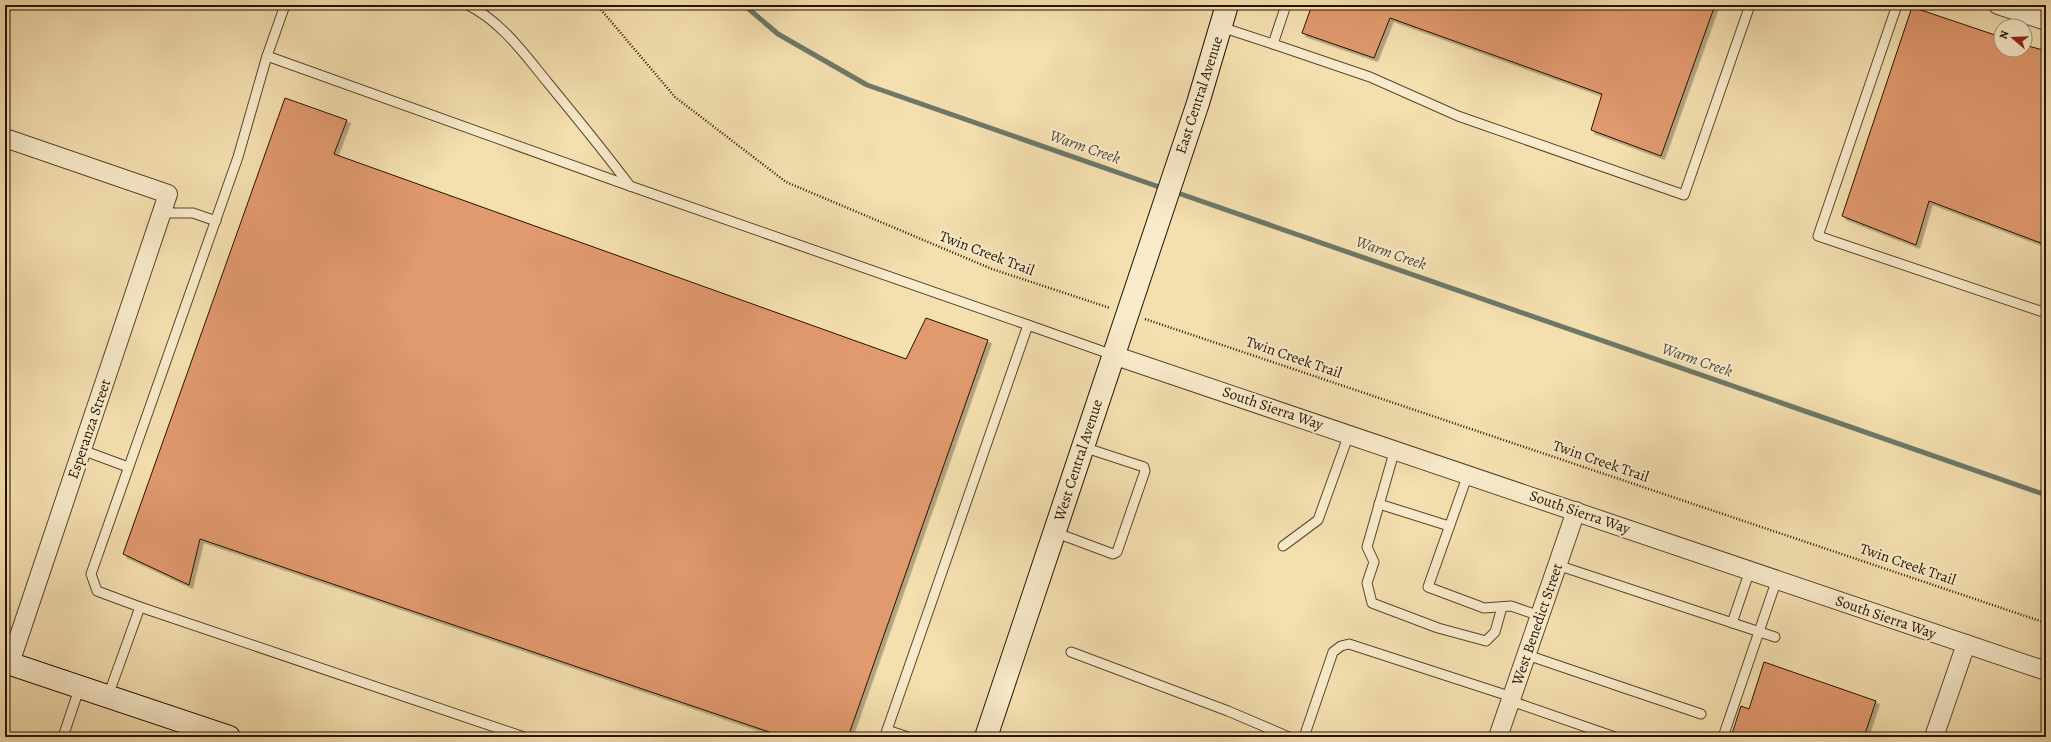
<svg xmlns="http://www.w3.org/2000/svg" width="2051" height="742" font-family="Alegreya,serif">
	<defs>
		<filter id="shadow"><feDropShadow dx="3.5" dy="3.5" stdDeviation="0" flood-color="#0004"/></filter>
	</defs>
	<rect width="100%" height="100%" fill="#f4dfaf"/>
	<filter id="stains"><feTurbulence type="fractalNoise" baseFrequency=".005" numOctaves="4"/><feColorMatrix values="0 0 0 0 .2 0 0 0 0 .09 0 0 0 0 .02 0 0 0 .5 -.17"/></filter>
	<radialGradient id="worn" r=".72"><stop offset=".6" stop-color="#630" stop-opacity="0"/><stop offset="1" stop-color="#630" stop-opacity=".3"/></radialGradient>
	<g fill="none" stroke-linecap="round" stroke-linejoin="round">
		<!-- stream -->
		<g stroke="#6d7868" stroke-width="5">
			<path d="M744 5 778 34 867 85 1165 189"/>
			<path d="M1175 192 2046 495"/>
		</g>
	</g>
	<!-- building -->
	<g fill="#e1996e" stroke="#271300" filter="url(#shadow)">
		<path d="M1312 5H1715L1661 156 1591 130 1602 94 1390 18 1374 58 1302 33Z"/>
		<path d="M1912 7 2001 37V50H2025V45L2046 51V245L1929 201 1916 245 1842 216Z"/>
		<path d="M285 98 347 120 334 154 906 359 926 318 988 340 848 737H774L775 734 200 539 189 585 123 554Z"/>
		<path d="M1764 662 1876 701 1864 737H1731L1741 706 1749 709Z"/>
	</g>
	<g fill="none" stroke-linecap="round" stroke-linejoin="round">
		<!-- lane casing -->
		<g stroke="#5a462c" stroke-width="11">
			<g id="lane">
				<path d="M468 5C502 22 525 55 548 83 576 117 604 151 630 186"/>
				<path d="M1286 5 1273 44 1370 77 1458 116 1684 195 1750 5"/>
				<path d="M1897 5 1818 236 2046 313"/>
				<path d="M1221 27 1273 44"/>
				<path d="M267 56 285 5"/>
				<path d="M162 213H193L216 221"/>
				<path d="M1395 449 1367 547 1374 562 1367 583 1372 603 1438 628 1486 641 1495 632 1502 607"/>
				<path d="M82 450 128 467"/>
				<path d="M1468 474 1428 587 1484 608 1511 606 1540 616"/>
				<path d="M1379 504 1449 526"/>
				<path d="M1054 532 1113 554 1117 552 1145 471 1144 467 1083 447"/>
				<path d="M1283 546 1318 520 1349 434"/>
				<path d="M1557 565 1775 637"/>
				<path d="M140 607 97 591 91 574 238 157 267 56 630 186 1028 325"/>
				<path d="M1732 623 1750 570"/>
				<path d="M1071 652 1228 711 1289 737"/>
				<path d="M1527 655 1701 714"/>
				<path d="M108 696 140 607 524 737"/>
				<path d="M1511 701 1615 737"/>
				<path d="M887 730 1028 325 1113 355"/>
				<path d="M63 737 80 686"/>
				<path d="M885 737 887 730 908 737"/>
				<path d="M1304 737 1333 652 1341 646 1349 644 1512 697"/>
				<path d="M1723 737 1777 579"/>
			</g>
		</g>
		<!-- street casing -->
		<g stroke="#5a462c" stroke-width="20">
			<g id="street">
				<path d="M1998 5 2046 21"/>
				<path d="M5 138 168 194 10 663"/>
				<path d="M1113 355 2046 671"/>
				<path d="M1498 737 1576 511"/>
				<path d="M1934 737 1966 644"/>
			</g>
		</g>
		<!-- secondary casing -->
		<g stroke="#271300" stroke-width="24">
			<g id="secondary">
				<path d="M5 662 229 737"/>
				<path d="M986 737 1198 103 1227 5"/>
			</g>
		</g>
		<!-- path -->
		<g stroke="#271300" stroke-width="2.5" stroke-dasharray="1 2" stroke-linecap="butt">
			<path d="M597 5 675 97 786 182 992 269 1110 308"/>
			<path d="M1145 319 2046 623"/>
		</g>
		<!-- lane -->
		<use href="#lane" stroke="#f8eacb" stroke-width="9"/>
		<!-- street -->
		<use href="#street" stroke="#f8eacb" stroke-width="18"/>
		<!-- secondary -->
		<use href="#secondary" stroke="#f8eacb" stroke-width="22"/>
	</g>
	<g text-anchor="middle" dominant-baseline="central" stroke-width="4" stroke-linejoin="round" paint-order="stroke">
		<!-- street labels -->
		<g font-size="15" fill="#271300" stroke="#f8eacb">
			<text transform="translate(1199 95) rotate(-72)">East Central Avenue</text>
			<text transform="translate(987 253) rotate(21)">Twin Creek Trail</text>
			<text transform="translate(1294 357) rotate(19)">Twin Creek Trail</text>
			<text transform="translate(1273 408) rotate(19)">South Sierra Way</text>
			<text transform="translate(89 429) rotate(-71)">Esperanza Street</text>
			<text transform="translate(1078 460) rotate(-72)">West Central Avenue</text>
			<text transform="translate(1601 461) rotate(19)">Twin Creek Trail</text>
			<text transform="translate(1580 512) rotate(19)">South Sierra Way</text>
			<text transform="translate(1908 564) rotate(19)">Twin Creek Trail</text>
			<text transform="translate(1886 617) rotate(19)">South Sierra Way</text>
			<text transform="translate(1537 624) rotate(-71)">West Benedict Street</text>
		</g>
		<!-- water labels -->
		<g font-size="16" font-style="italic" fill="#504e3d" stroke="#f8eacb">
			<text transform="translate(1085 147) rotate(19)">Warm Creek</text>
			<text transform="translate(1391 253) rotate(19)">Warm Creek</text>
			<text transform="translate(1697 360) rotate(19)">Warm Creek</text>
		</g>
	</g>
	<!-- margin -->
	<rect width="2051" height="742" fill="none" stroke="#f4dfaf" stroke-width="20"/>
	<rect x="6" y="6" width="2039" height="730" fill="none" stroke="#271300" stroke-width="2"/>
	<rect x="10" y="10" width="2031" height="722" fill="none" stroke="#271300"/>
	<!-- north arrow -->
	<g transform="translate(2013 38) rotate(289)"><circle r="19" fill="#f8eacb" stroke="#a4947a"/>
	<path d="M0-3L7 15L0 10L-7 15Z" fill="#8f2418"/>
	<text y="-6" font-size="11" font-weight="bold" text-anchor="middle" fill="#271300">N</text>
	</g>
	<rect width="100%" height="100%" filter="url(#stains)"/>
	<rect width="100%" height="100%" fill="url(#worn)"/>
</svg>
